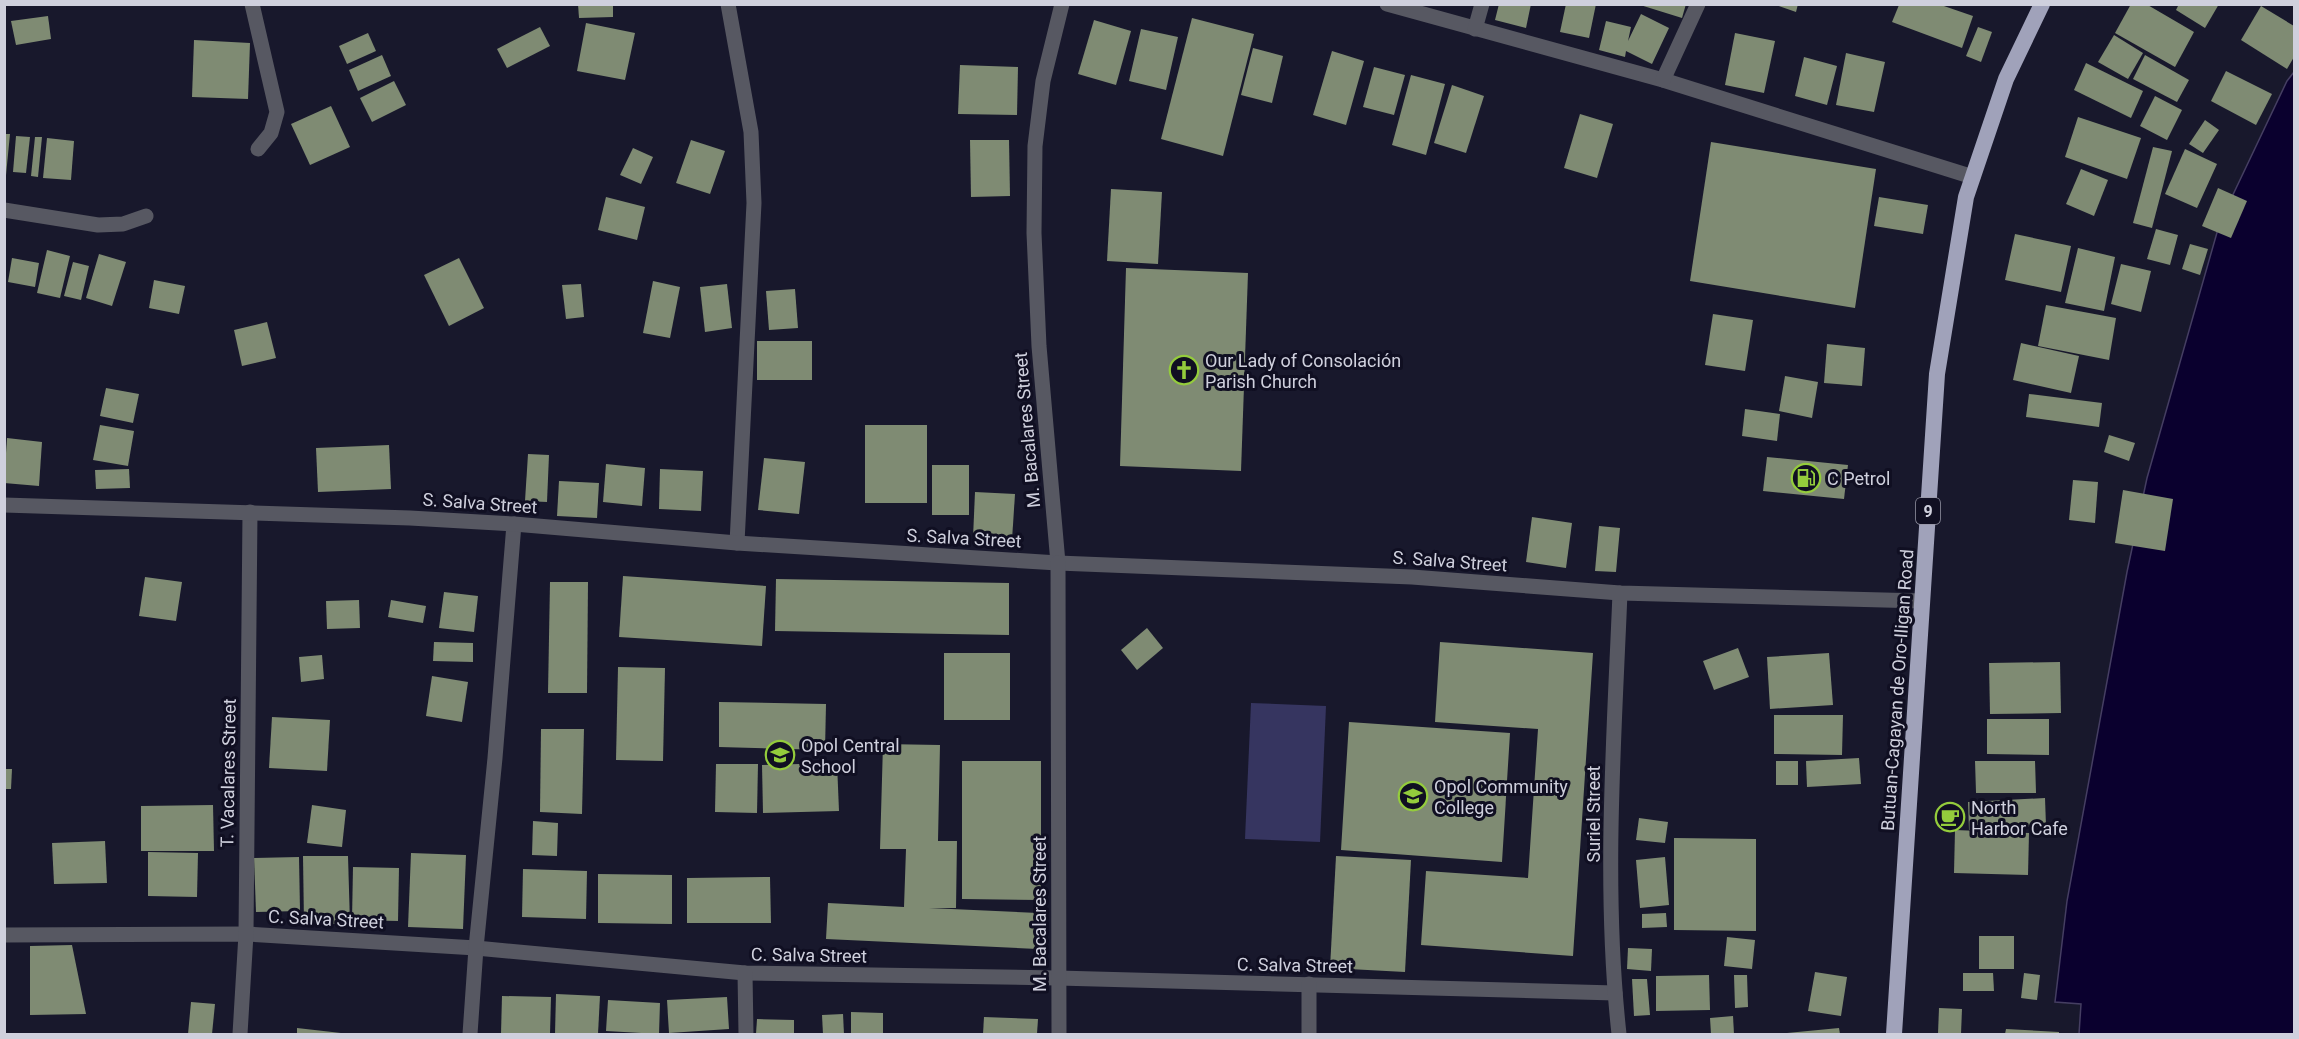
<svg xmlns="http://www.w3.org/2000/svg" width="2299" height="1039" font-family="Roboto,sans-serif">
	<rect width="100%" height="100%" fill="#18182c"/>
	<!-- green -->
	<path fill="#363560" d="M1251 703 1326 706 1320 842 1245 839Z"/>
	<!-- water -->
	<path fill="#0a002e" stroke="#453e62" stroke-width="1.5" d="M2294 72V1034H2079L2081 1004 2055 1002 2067 901 2127 572 2147 478 2220 222 2287 81Z"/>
	<!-- building -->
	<g fill="#7f8b73">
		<path d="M578 4H613V17L579 18Z"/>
		<path d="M1499 4H1531L1526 28 1495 20Z"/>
		<path d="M1566 4H1596L1589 38 1560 32Z"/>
		<path d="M1637 4H1686L1682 18Z"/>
		<path d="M1773 4H1798L1796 12Z"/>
		<path d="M2131 4H2146L2194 32 2175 67 2115 33Z"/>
		<path d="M2179 4H2219L2205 28 2176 10Z"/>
		<path d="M1899 5H1941L1973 16 1962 48 1892 22Z"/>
		<path d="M2261 6 2294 26V57L2287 69 2241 40Z"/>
		<path d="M1641 14 1669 28 1652 64 1626 51 1625 57 1599 50 1606 21 1631 27 1628 41Z"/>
		<path d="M48 16 51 39 16 45 11 21Z"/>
		<path d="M1192 18 1254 34 1223 156 1161 139Z"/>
		<path d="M1094 20 1131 31 1116 85 1078 74Z"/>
		<path d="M586 23 635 33 625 80 577 71Z"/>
		<path d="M540 27 550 46 507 68 497 49Z"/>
		<path d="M1978 27 1992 32 1981 62 1966 56Z"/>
		<path d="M1141 29 1178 37 1166 90 1129 81Z"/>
		<path d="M368 33 376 51 347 64 339 46Z"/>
		<path d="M1735 33 1775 41 1764 93 1725 85Z"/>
		<path d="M2114 35 2143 53 2128 79 2098 62Z"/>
		<path d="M194 40 250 43 248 99 192 97Z"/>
		<path d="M1253 48 1283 56 1272 103 1241 95Z"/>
		<path d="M1332 51 1364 61 1346 125 1313 115Z"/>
		<path d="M1846 53 1885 62 1874 112 1836 105Z"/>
		<path d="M382 55 391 76 358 91 349 70Z"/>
		<path d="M2145 55 2189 80 2177 102 2133 79Z"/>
		<path d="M1804 57 1837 66 1827 105 1795 96Z"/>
		<path d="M2086 63 2143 91 2131 118 2074 90Z"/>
		<path d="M960 65 1018 67 1017 115 958 114Z"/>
		<path d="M1374 67 1405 75 1394 115 1363 107Z"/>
		<path d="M2226 71 2272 94 2256 125 2211 101Z"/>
		<path d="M1411 75 1445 84 1426 155 1392 145Z"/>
		<path d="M394 81 406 105 372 122 360 98Z"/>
		<path d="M1452 85 1484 96 1466 153 1434 143Z"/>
		<path d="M2155 96 2182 110 2167 140 2140 126Z"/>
		<path d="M331 106 350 147 310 165 291 124Z"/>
		<path d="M1580 114 1613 124 1597 178 1564 168Z"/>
		<path d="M2078 117 2141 138 2127 179 2065 157Z"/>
		<path d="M2205 120 2219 130 2203 153 2189 144Z"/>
		<path d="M4 134H10L6 175H4Z"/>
		<path d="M16 136 30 137 26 173 13 172Z"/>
		<path d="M35 137H42L38 177 31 176Z"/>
		<path d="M47 138 74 141 71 180 43 178Z"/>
		<path d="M691 140 725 151 710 194 676 183Z"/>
		<path d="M970 140H1009L1010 196 971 197Z"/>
		<path d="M1711 142 1876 169 1855 308 1690 281Z"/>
		<path d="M2153 147 2172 151 2152 228 2133 223Z"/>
		<path d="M633 148 653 157 641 184 620 175Z"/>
		<path d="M2185 149 2217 164 2197 208 2165 194Z"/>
		<path d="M2081 169 2108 180 2094 216 2066 204Z"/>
		<path d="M2218 188 2247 201 2231 238 2202 226Z"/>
		<path d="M1111 189 1162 192 1158 264 1107 261Z"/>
		<path d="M606 197 645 207 637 240 598 230Z"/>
		<path d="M1879 197 1928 205 1923 234 1874 226Z"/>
		<path d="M2156 229 2178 235 2170 265 2147 259Z"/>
		<path d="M2015 234 2071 246 2061 292 2005 280Z"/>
		<path d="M2190 244 2208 249 2200 275 2182 269Z"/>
		<path d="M2078 248 2115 257 2104 311 2065 303Z"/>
		<path d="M47 250 70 256 60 298 37 293Z"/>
		<path d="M99 254 126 262 112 306 86 298Z"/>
		<path d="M12 258 39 263 35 287 8 282Z"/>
		<path d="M459 258 484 308 449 326 424 275Z"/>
		<path d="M73 262 89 266 81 300 64 296Z"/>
		<path d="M2121 264 2151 271 2141 312 2111 304Z"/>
		<path d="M1126 268 1248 273 1241 471 1120 466Z"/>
		<path d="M154 280 185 286 179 314 149 308Z"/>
		<path d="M653 281 680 287 670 338 643 333Z"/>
		<path d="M581 284 584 317 566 319 562 285Z"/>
		<path d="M727 284 732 328 705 332 700 287Z"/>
		<path d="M795 289 798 328 769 330 766 291Z"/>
		<path d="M2046 305 2116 318 2109 360 2038 346Z"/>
		<path d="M1713 314 1753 320 1745 371 1705 365Z"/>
		<path d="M267 322 276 358 242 366 234 330Z"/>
		<rect x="757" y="341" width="55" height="39"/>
		<path d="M2021 343 2079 356 2071 393 2013 380Z"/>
		<path d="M1827 344 1865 348 1862 386 1824 383Z"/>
		<path d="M1785 376 1818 382 1812 418 1779 411Z"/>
		<path d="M106 388 139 394 133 423 100 416Z"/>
		<path d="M2029 394 2102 403 2099 427 2026 417Z"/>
		<path d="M1745 409 1780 414 1777 441 1742 436Z"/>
		<path d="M100 425 134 431 128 466 93 460Z"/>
		<rect x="865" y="425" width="62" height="78"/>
		<path d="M2109 435 2135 443 2129 461 2104 452Z"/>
		<path d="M7 438 42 442 39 486 4 483Z"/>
		<path d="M389 445 391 489 318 492 316 448Z"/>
		<path d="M528 454 549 455 547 502 525 501Z"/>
		<path d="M1767 457 1848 465 1844 499 1763 491Z"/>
		<path d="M764 458 805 462 799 514 758 510Z"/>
		<path d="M606 464 645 468 642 506 603 502Z"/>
		<rect x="932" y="465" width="37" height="50"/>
		<path d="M129 469 130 488 96 489 95 470Z"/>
		<path d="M660 469 703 471 701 511 659 509Z"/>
		<path d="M2073 480 2098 482 2095 523 2069 520Z"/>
		<path d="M559 481 599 483 597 518 557 516Z"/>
		<path d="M2123 490 2173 499 2165 551 2115 543Z"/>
		<path d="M975 492 1015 494 1012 540 973 538Z"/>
		<path d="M1532 517 1572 523 1566 568 1526 562Z"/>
		<path d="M1599 526 1620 528 1616 572 1595 571Z"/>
		<path d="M623 576 766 586 762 646 619 637Z"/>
		<path d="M145 577 182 582 176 621 139 616Z"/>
		<path d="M776 579 1009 583V635L775 631Z"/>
		<path d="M550 582H588L587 693H548Z"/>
		<path d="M444 592 478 596 474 632 439 628Z"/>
		<path d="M359 600 360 628 327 629 326 601Z"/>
		<path d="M391 600 426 606 423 623 388 617Z"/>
		<path d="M1147 628 1163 648 1137 670 1121 650Z"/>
		<path d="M434 642 473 643V662L433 661Z"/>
		<path d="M1440 642 1593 653 1573 956 1421 945 1426 871 1528 878 1538 729 1435 722Z"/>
		<path d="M1738 648 1749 677 1714 690 1703 661Z"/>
		<rect x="944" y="653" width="66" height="67"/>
		<path d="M1829 653 1833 705 1770 709 1767 657Z"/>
		<path d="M322 655 324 679 301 682 299 657Z"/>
		<path d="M2060 662 2061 713 1990 714 1989 663Z"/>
		<path d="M618 667 665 668 663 761 616 760Z"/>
		<path d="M432 676 468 682 462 722 426 716Z"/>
		<path d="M719 702 826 704 825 750 719 747Z"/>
		<path d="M1774 715H1843L1842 755 1774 754Z"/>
		<path d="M272 717 330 720 327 771 269 768Z"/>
		<path d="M1987 719H2049V755L1987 754Z"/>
		<path d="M1349 722 1510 733 1502 862 1341 850Z"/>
		<path d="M541 729H584L582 814 540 812Z"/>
		<path d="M883 744 940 745 938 841H957L956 908H929L1038 913 1037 949 826 939 828 903 904 907 906 849H880Z"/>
		<path d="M1859 758 1861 784 1807 787 1806 761Z"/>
		<path d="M962 761H1041V900L962 899Z"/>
		<rect x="1776" y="761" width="22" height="24"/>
		<path d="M1975 761H2035L2036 793H1976Z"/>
		<path d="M837 763 839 811 763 813 762 765Z"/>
		<path d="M716 764H758L757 813 715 812Z"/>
		<path d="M4 769H12L11 789H4Z"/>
		<path d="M2045 798 2046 826 1969 830 1968 802Z"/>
		<path d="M213 805 214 851H141V806Z"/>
		<path d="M312 805 346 810 342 847 307 843Z"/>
		<path d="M1639 818 1668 822 1665 843 1636 840Z"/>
		<path d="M533 821 558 823 557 856 532 855Z"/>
		<path d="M1955 830 2029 833 2028 875 1954 873Z"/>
		<path d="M1674 838 1756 839V931L1674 930Z"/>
		<path d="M105 841 107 883 54 884 52 843Z"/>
		<path d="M148 852 198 853 197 897 148 896Z"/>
		<path d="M411 853 466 855 463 929 408 927Z"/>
		<path d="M303 856H348L350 924H304Z"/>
		<path d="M1336 856 1411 860 1405 972 1330 968Z"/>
		<path d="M299 857 300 911 256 912 254 858Z"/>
		<path d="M1665 857 1669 905 1640 908 1636 860Z"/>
		<path d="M353 867 399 868 398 921 352 920Z"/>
		<path d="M523 869 587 871 586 919 522 917Z"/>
		<path d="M598 874 672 875V924L598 923Z"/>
		<path d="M770 877 771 923H687V878Z"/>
		<path d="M1666 913 1667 927 1642 928V914Z"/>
		<rect x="1979" y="936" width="35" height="33"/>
		<path d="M1727 937 1755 940 1752 969 1724 966Z"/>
		<path d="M72 945 86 1014 30 1015V946Z"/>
		<path d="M1628 948 1652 949 1651 971 1627 969Z"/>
		<path d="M1815 972 1847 977 1841 1016 1808 1011Z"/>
		<path d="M1963 973H1993L1994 991H1963Z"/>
		<path d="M2024 973 2040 975 2037 1000 2021 998Z"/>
		<path d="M1709 975 1710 1010 1656 1011V976Z"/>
		<path d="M1734 975H1747L1748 1007 1735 1008Z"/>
		<path d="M1632 979H1647L1650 1015 1634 1016Z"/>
		<path d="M556 994 600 996 598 1034H555Z"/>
		<path d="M502 996 551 997 550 1034H501Z"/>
		<path d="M727 997 729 1029 669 1033 667 1000Z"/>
		<path d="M608 1000 660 1003 659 1034 606 1031Z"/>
		<path d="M191 1002 215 1004 212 1034H188Z"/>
		<path d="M1939 1008 1962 1009 1961 1034H1938Z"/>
		<path d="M851 1012 883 1013V1034H851Z"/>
		<path d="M843 1014 844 1034H823L822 1015Z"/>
		<path d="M1733 1016 1734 1034H1711L1710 1018Z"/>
		<path d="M984 1017 1038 1019 1037 1034H983Z"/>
		<path d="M757 1019 794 1020V1034H756Z"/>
		<path d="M297 1028 341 1033V1034H297Z"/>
		<path d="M1839 1028 1840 1034H1788L1787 1033Z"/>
		<path d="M2006 1029 2059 1032V1034H2005Z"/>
	</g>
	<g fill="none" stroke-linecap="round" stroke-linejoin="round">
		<!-- minor -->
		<g stroke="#575862" stroke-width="15">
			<path d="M252 4 277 112 271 133 258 149"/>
			<path d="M728 4 751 132 754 203 737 543"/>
			<path d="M1387 4 1663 80 1973 177"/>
			<path d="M1475 29 1482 4"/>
			<path d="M1663 80 1698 4"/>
			<path d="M4 210 98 225 123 224 146 216"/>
			<path d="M1058 563 1039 346 1034 233 1035 146 1043 81 1062 4"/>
			<path d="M4 935 246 934 476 948 745 973 1058 978 1615 993"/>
			<path d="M745 973 746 1034"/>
			<path d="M1309 984V1034"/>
			<path d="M240 1034 246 934 250 512"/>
			<path d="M470 1034 476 948 495 758 514 524"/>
			<path d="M1619 1034C1603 888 1614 740 1620 593"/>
		</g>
		<!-- tertiary -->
		<g stroke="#575862" stroke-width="15">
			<path d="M4 505 410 518 514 524 737 543 1058 563 1412 577 1620 593 1922 601"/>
			<path d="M1058 563 1059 1034"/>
		</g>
		<!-- trunk -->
		<path stroke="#a0a2ba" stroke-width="16" d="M1894 1034 1937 374 1966 197 2006 79 2042 4"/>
	</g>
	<!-- icons -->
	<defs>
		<g id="church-ring" transform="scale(1.5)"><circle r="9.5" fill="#100f22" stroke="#94cc3c" stroke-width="1.5"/><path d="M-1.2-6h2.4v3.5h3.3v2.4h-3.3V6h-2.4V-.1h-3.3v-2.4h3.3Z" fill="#94cc3c"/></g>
		<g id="fuel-ring" transform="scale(1.5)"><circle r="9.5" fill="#100f22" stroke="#94cc3c" stroke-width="1.5"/><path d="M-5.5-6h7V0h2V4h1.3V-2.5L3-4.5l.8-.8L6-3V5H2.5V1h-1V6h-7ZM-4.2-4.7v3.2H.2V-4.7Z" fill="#94cc3c"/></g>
		<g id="school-ring" transform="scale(1.5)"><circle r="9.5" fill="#100f22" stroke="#94cc3c" stroke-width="1.5"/><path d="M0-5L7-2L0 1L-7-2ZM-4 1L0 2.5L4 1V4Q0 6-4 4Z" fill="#94cc3c"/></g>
		<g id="university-ring" transform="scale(1.5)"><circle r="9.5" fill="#100f22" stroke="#94cc3c" stroke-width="1.5"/><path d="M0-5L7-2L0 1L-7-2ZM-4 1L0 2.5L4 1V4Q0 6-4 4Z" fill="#94cc3c"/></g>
		<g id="cafe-ring" transform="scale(1.5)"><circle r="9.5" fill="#100f22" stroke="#94cc3c" stroke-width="1.5"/><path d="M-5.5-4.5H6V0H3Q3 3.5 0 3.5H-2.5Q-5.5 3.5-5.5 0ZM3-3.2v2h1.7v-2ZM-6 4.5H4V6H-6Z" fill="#94cc3c"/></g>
	</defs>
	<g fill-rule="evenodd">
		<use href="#church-ring" x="1184" y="370"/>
		<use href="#fuel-ring" x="1806" y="478"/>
		<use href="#school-ring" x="780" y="755"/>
		<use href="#university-ring" x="1413" y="796"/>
		<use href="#cafe-ring" x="1950" y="817"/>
	</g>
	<g text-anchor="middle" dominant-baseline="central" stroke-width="6" stroke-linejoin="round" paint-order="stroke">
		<!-- shield labels -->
		<rect fill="#100f22" stroke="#9696a5" stroke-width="1.5" x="1916" y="498" width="24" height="26" rx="4.5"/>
		<g font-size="16" font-weight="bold" fill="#cfd0dd">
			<text x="1928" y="511">9</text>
		</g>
		<!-- poi labels -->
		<g font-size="18" fill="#cfd0dd" stroke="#100f22" text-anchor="start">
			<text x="1205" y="360">Our Lady of Consolación<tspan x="1205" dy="21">Parish Church</tspan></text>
			<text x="1827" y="478">C Petrol</text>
			<text x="801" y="745">Opol Central<tspan x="801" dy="21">School</tspan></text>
			<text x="1434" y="786">Opol Community<tspan x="1434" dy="21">College</tspan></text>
			<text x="1971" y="807">North<tspan x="1971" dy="21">Harbor Cafe</tspan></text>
		</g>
		<!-- street labels -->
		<g font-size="18" fill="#cfd0dd" stroke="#100f22">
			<text transform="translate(1027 430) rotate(-95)">M. Bacalares Street</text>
			<text transform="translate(480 503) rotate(4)">S. Salva Street</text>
			<text transform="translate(964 538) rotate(3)">S. Salva Street</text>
			<text transform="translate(1450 561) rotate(4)">S. Salva Street</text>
			<text transform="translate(1897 690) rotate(-86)">Butuan-Cagayan de Oro-Iligan Road</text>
			<text transform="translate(228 773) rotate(-89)">T. Vacalares Street</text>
			<text transform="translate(1593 814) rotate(-90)">Suriel Street</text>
			<text transform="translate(1039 914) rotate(-90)">M. Bacalares Street</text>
			<text transform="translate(326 919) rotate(3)">C. Salva Street</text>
			<text transform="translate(809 955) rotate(1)">C. Salva Street</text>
			<text transform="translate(1295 965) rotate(1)">C. Salva Street</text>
		</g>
	</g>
	<!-- border -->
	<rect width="2299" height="1039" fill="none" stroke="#cfd0dd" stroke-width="12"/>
</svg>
